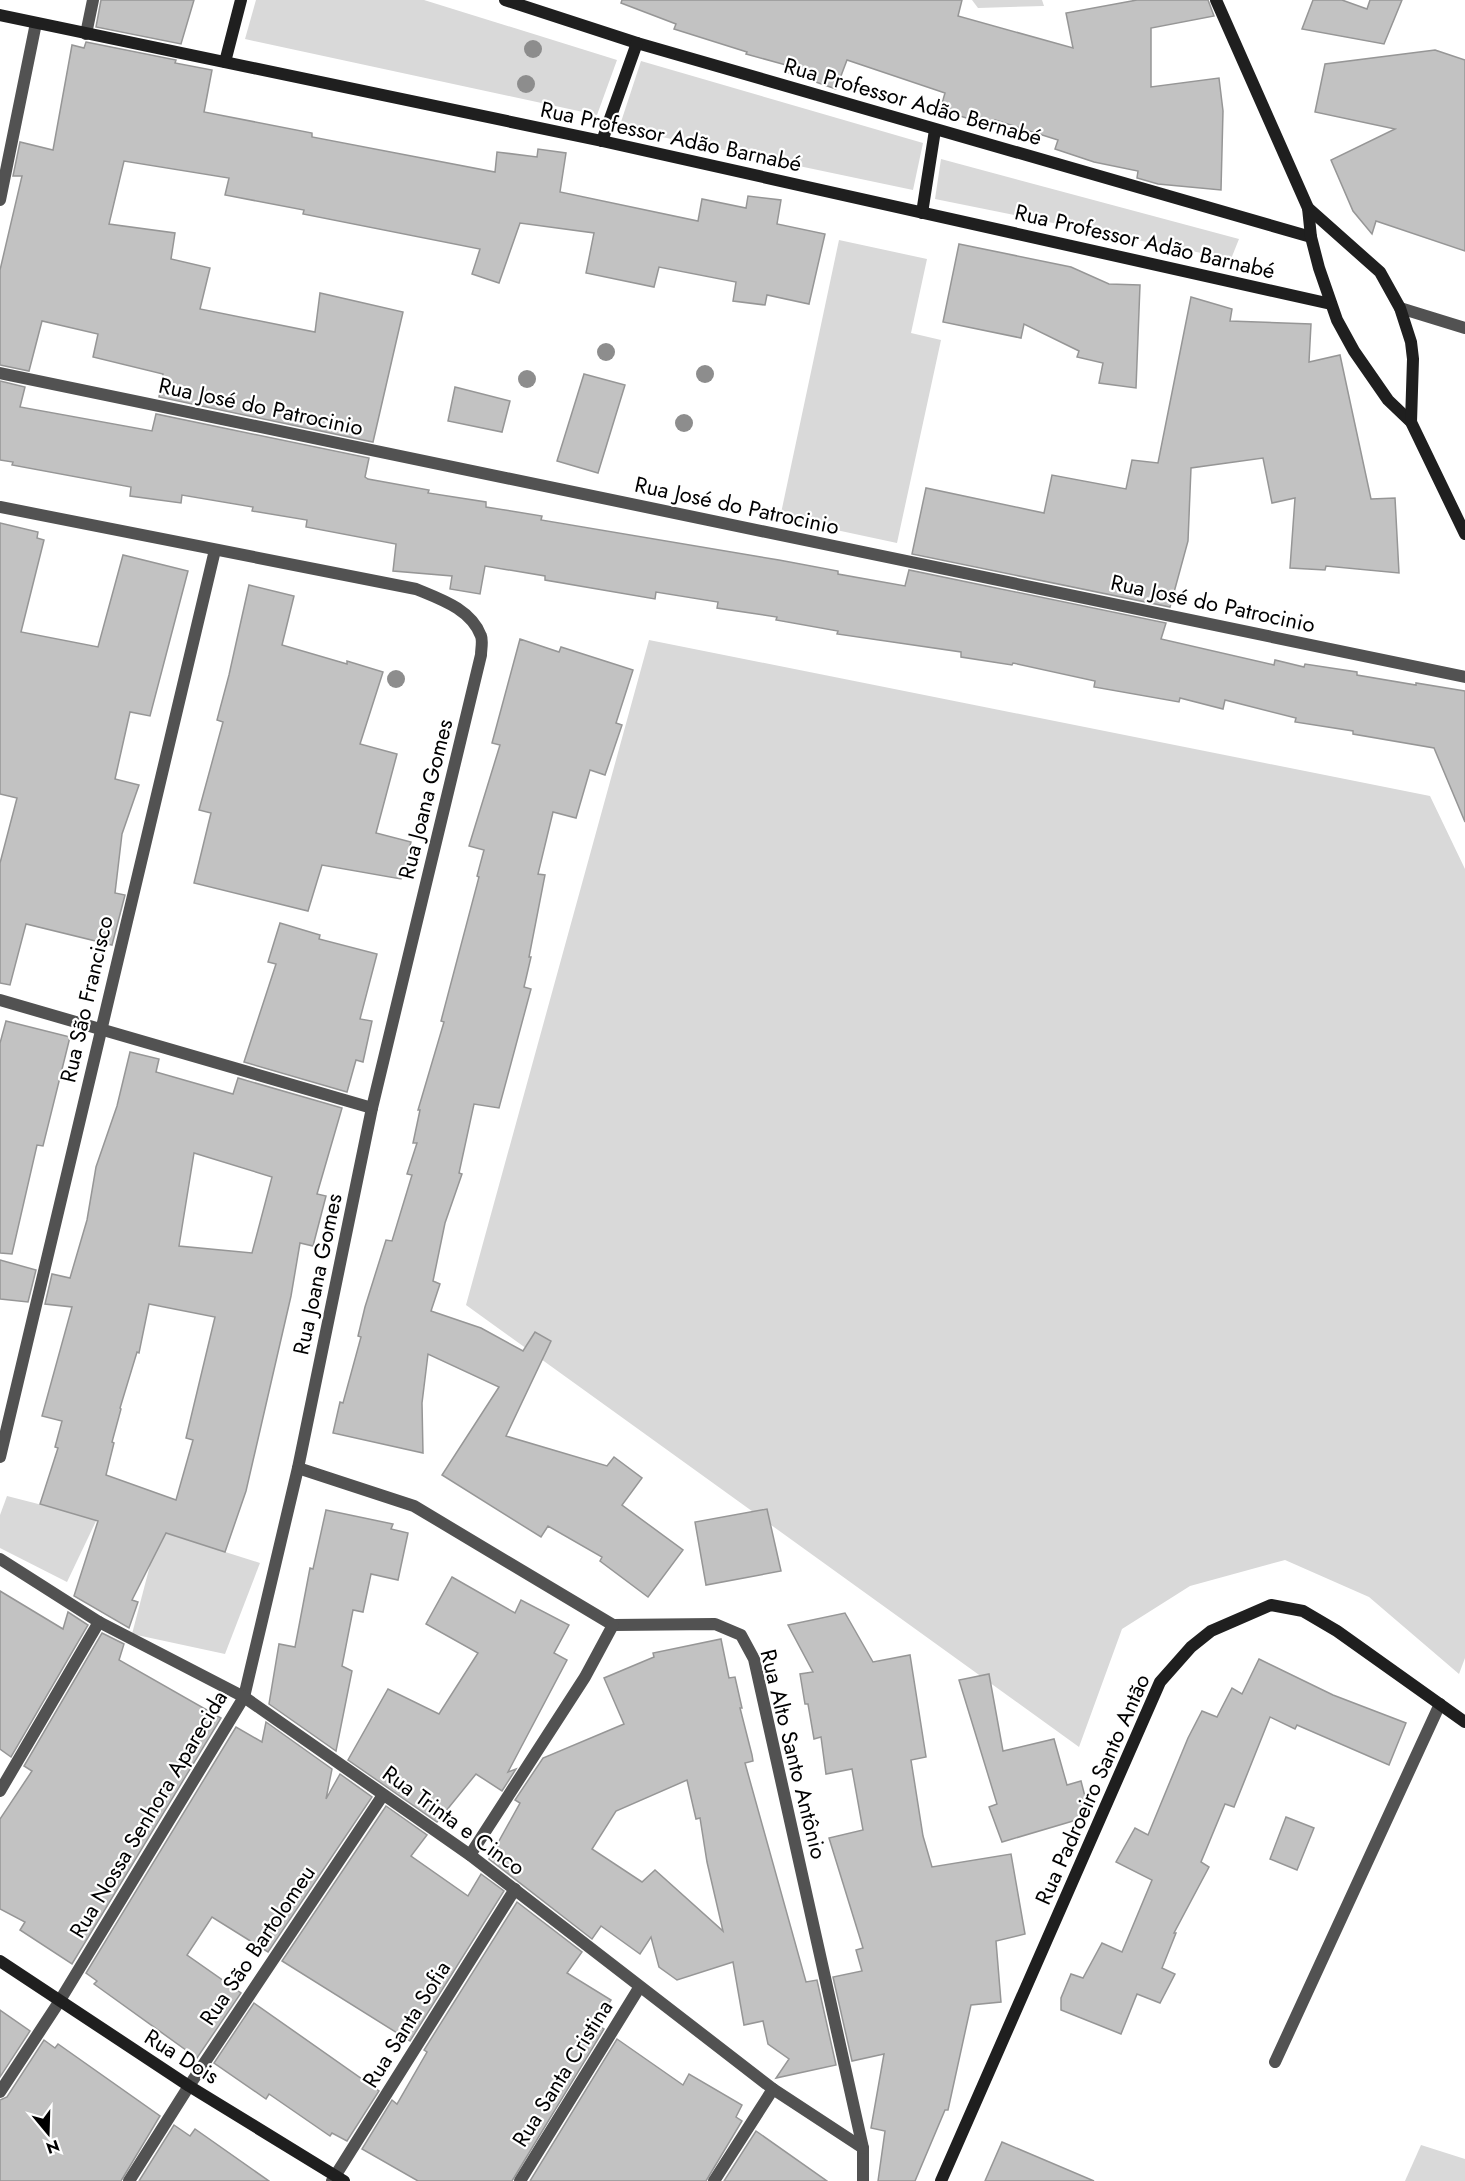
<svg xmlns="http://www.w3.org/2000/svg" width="1465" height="2181" font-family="Jost,sans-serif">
	<rect width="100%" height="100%" fill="#fff"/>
	<!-- green -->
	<g fill="#d9d9d9">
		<path d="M256 0H424L617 60 597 115 245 39Z"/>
		<path d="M972 0H1042L1044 6 978 8Z"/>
		<path d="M641 61 923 143 913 190 619 128Z"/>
		<path d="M941 159 1239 239 1231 259 935 199Z"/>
		<path d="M839 240 927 259 911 333 941 340 897 543 780 518Z"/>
		<path d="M649 640 1430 796 1465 869V1658L1459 1674 1369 1597 1285 1560 1190 1586 1122 1629 1079 1747 466 1305Z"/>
		<path d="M7 1496 97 1519 67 1582 0 1548V1515Z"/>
		<path d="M159 1531 260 1563 225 1654 132 1634Z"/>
		<path d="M1421 2145 1465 2159V2181H1405Z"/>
	</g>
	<!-- building -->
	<g fill="#c2c2c2" stroke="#969696" stroke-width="1.5" fill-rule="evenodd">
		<path d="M101 0H194L181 44 96 27Z"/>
		<path d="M622 0H962L958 16 1073 48 1066 13 1137 0H1208L1214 16 1151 28V87L1219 78 1223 111 1221 190 1158 184 1137 178 1138 171 1094 162 1055 149 1058 140 995 120 993 126 940 110 945 93 847 60 836 89 784 71 786 65 746 54 747 52 674 29 676 24 621 3Z"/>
		<path d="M1313 0H1342L1367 9 1370 0H1402L1384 44 1302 29Z"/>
		<path d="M86 42 176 60 175 63 212 70 204 112 312 133V137L495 172 497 152 537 157 538 149 566 153 560 192 698 221 702 199 746 208 748 196 781 200 777 224 825 234 809 304 767 295 765 305 733 301 736 282 659 267 654 287 586 273 594 233 520 223 499 283 472 274 480 249 303 214 304 210 225 195 229 178 124 161 109 224 175 233 171 259 210 268 200 309 315 332 320 293 403 312 373 442 159 397 163 374 93 357 98 334 42 321 29 371 0 365V270L22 176H13L20 142 53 150 72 45 84 48Z"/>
		<path d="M1435 50 1465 60V251L1376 221 1372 234 1353 211 1331 160 1395 129 1315 112 1325 64Z"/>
		<path d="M959 244 1071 267 1109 284 1140 285 1136 388 1099 383 1103 363 1077 357 1079 351 1024 324 1021 338 943 322Z"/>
		<path d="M1191 297 1232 309 1230 321 1311 324 1309 362 1340 355 1371 499 1395 498 1399 573 1326 566 1325 570 1290 568 1295 498 1272 503 1263 458 1191 468 1188 541 1170 607 912 554 926 488 1044 513 1052 475 1126 489 1132 460 1158 463Z"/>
		<path d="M584 374 625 385 598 473 557 461Z"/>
		<path d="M0 381 25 387 20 407 152 431 156 414 369 458 365 477 368 479 429 490 428 493 486 502V507L542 516 541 520 779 560 838 571V574L905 586 909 570 1166 623 1161 639 1274 665 1275 660 1304 667 1305 664 1357 672V675L1416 685V683L1465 691V822L1434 748 1353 734V731L1295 722 1296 718 1225 700 1223 709 1180 698 1179 702 1094 687 1095 681 1013 663 1012 665 961 657V652L837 634 838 631 776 620 777 617 717 608 718 602 656 592 655 599 545 580V576L485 566 480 594 450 589 452 576 393 571 396 544 306 527 307 520 252 511 253 507 182 495 181 503 130 496 131 487 12 465 13 462 0 460Z"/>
		<path d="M455 387 510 401 502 432 448 421Z"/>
		<path d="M0 523 38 532 37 538 44 540 21 632 98 647 123 555 188 571 150 716 130 712 115 779 139 785 122 834 115 893 125 895 112 945 26 924 10 985 0 983V863L17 798 0 794Z"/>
		<path d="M249 585 294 596 282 645 347 664V661L383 672 360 744 397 754 376 833 411 842 401 879 322 865 308 911 194 883 211 813 199 810 223 722 217 720 229 675Z"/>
		<path d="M520 639 559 652 561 647 633 670 616 723 622 725 605 775 590 770 576 818 553 812 538 874 545 875 529 957H531L524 987 531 989 499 1108 474 1104 459 1173 462 1174 445 1223 433 1281 440 1284 431 1311 481 1328 523 1351 535 1332 551 1341 506 1436 607 1466 614 1457 642 1478 622 1505 683 1550 648 1597 600 1561 602 1557 548 1526 541 1537 442 1475 499 1387 428 1354 422 1403 423 1453 333 1433 340 1402 343 1403 361 1337 358 1336 365 1307 386 1240 392 1241 412 1175 407 1174 417 1143H413L420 1110H418L444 1022 441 1021 479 877 477 876 484 850 469 846 500 745 492 743Z"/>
		<path d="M280 923 320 935 319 939 377 954 360 1019 372 1021 363 1062 356 1060 347 1092 244 1062 276 964 268 962Z"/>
		<path d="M6 1021 70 1037 43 1146 37 1145 12 1254 0 1253V1043Z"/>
		<path d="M130 1052 159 1059 156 1072 233 1094 238 1078 342 1108 317 1194 326 1196 313 1246 300 1243 291 1296 246 1491 225 1552 166 1533 132 1600 138 1602 129 1628 74 1596 98 1521 40 1504 58 1448 55 1447 62 1421 42 1416 72 1307 45 1304 52 1274 70 1278 87 1220 96 1167 117 1106ZM194 1153 272 1177 252 1253 179 1246ZM149 1304 215 1317 186 1438 193 1440 176 1500 106 1475 114 1443 112 1442 121 1409 120 1408 137 1352 139 1353Z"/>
		<path d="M0 1260 36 1270 28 1302 0 1299Z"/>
		<path d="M767 1509 781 1571 706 1585 695 1522Z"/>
		<path d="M326 1510 393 1524 391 1529 408 1533 398 1580 371 1574 363 1612 353 1610 342 1666 352 1671 336 1751 269 1704 279 1644 295 1647 310 1568 313 1569Z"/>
		<path d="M452 1577 515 1613 521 1600 569 1625 554 1653 567 1660 508 1772 516 1769 502 1791 476 1774 437 1822 348 1760 388 1689 439 1714 478 1653 426 1624Z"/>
		<path d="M0 1591 63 1629 68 1612 88 1625 11 1757 0 1749Z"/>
		<path d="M845 1613 873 1662 910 1655 926 1757 911 1760 923 1836 932 1867 1011 1854 1025 1934 996 1941 1001 2002 971 2005 948 2110H945L915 2181H878L885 2131 871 2128 884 2054 852 2061 833 1977 862 1971 856 1950 863 1948 829 1838 863 1830 852 1769 826 1774 821 1737 814 1739 808 1704H805L800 1674 813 1672 788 1625Z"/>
		<path d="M102 1633 124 1644 119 1660 221 1718 72 1964 20 1930 25 1922 0 1909V1819L32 1771 24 1766Z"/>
		<path d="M721 1639 729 1678 735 1677 742 1708H740L752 1755 753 1761 745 1763 806 1982 817 1980 836 2065 776 2078 789 2059 768 2044 763 2021 744 2025 733 1962 677 1980 659 1967 651 1937 640 1954 601 1926 592 1939 489 1859 520 1803 515 1800 543 1758 624 1724 604 1678 654 1657 653 1653ZM687 1780 696 1819 700 1818 707 1862 723 1931 655 1870 642 1882 592 1849 616 1811Z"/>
		<path d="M1259 1659 1333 1695 1406 1723 1389 1765 1297 1725 1295 1729 1270 1717 1234 1807 1225 1804 1201 1862 1209 1867 1174 1933H1176L1162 1968 1175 1974 1160 2003 1137 1994 1121 2034 1061 2010V1998L1071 1974 1083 1978 1102 1943 1122 1952 1152 1880 1116 1862 1135 1828 1148 1835 1188 1738 1202 1711 1217 1717 1232 1688 1242 1694Z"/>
		<path d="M989 1674 1003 1751 1054 1739 1067 1785 1081 1781 1090 1816 1002 1842 989 1807 997 1804 959 1680Z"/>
		<path d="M266 1722 332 1769 326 1799 340 1774 372 1797 268 1952 212 1917 187 1955 241 1993 197 2058 94 1984 97 1981 86 1973 236 1727 262 1742Z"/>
		<path d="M386 1806 427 1835 411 1856 468 1896 481 1874 504 1891 410 2041 282 1961Z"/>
		<path d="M1286 1817 1314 1828 1297 1870 1270 1859Z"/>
		<path d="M517 1902 582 1952 567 1973 611 2000 596 2024 604 2029 512 2181H418L362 2149 392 2100 397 2104 427 2052 424 2050Z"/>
		<path d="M254 2003 379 2091 347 2141 332 2133 330 2136 269 2094 266 2099 214 2063Z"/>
		<path d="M0 2010 30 2031 0 2077Z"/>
		<path d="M617 2039 683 2085 689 2074 742 2105 736 2117 742 2121 706 2181H530Z"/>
		<path d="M44 2040 55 2048 58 2044 160 2116 121 2181H0V2100L7 2097Z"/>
		<path d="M174 2125 190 2136 195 2129 269 2181H139Z"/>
		<path d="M756 2131 827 2181H724Z"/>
		<path d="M1002 2142 1094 2181H985Z"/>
	</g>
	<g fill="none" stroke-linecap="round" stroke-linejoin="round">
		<!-- lane -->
		<path stroke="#525252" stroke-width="12" d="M86 34 93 0"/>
		<!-- street -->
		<g stroke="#525252" stroke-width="12">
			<path d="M0 200 36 23"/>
			<path d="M1400 308 1465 328"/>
			<path d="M0 373 1465 677"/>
			<path d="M0 507 416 589C440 599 471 609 481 636 483 641 481 649 481 655L372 1108 298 1468 244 1697 59 2002 0 2092"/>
			<path d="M0 1000 372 1108"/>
			<path d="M0 1457 215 550"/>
			<path d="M298 1468 414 1506 613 1625 715 1624 741 1635 754 1659 863 2148V2181"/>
			<path d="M0 1559 99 1622 244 1697 470 1855 773 2089 863 2148"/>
			<path d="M0 1791 99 1622"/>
			<path d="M470 1855 585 1677 613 1625"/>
			<path d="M1275 2062 1440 1704"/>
			<path d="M129 2181 189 2086 383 1795"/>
			<path d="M332 2181 515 1889"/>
			<path d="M520 2181 639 1988"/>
			<path d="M714 2181 773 2089"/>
		</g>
		<!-- secondary -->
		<g stroke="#1f1f1f" stroke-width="12">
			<path d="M505 0 637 43 1311 237"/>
			<path d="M1216 0 1308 208 1311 237 1319 268 1337 320 1354 351 1388 400 1411 422 1465 534"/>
			<path d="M0 15 602 141 1331 304"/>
			<path d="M225 62 241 0"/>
			<path d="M602 141 637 43"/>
			<path d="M1308 208 1380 272 1400 308 1411 342 1413 359 1411 422"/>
			<path d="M922 213 935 130"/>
			<path d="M0 1961 189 2086 344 2181"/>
			<path d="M941 2181 1160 1682 1191 1647 1211 1631 1271 1605 1303 1611 1337 1631 1465 1722"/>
		</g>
	</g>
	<!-- trees -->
	<g fill="#8d8d8d">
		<circle cx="533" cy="49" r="9"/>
		<circle cx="526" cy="84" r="9"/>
		<circle cx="606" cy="352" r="9"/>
		<circle cx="705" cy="374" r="9"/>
		<circle cx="527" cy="379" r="9"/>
		<circle cx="684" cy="423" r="9"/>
		<circle cx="396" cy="679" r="9"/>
	</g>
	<g text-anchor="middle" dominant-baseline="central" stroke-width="4.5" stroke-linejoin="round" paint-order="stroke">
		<!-- street labels -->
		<g font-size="22" fill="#000" stroke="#fff">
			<text transform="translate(913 101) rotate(16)">Rua Professor Adão Bernabé</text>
			<text transform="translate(671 136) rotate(12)">Rua Professor Adão Barnabé</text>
			<text transform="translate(1145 241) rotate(13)">Rua Professor Adão Barnabé</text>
			<text transform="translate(261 406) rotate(12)">Rua José do Patrocinio</text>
			<text transform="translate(737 505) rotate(12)">Rua José do Patrocinio</text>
			<text transform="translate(1213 603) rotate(12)">Rua José do Patrocinio</text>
			<text transform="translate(425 799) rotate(-76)">Rua Joana Gomes</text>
			<text transform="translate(86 999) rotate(-77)">Rua São Francisco</text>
			<text transform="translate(317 1274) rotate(-78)">Rua Joana Gomes</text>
			<text transform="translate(794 1754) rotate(76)">Rua Alto Santo Antônio</text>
			<text transform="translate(1092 1789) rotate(-66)">Rua Padroeiro Santo Antão</text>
			<text transform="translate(148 1814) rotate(-59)">Rua Nossa Senhora Aparecida</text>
			<text transform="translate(454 1820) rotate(36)">Rua Trinta e Cinco</text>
			<text transform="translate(257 1945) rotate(-56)">Rua São Bartolomeu</text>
			<text transform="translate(406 2024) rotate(-58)">Rua Santa Sofia</text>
			<text transform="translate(182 2056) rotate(32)">Rua Dois</text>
			<text transform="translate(562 2073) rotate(-58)">Rua Santa Cristina</text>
		</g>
	</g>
	<!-- north arrow -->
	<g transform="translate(48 2133) rotate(161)" stroke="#ffffff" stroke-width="4.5" paint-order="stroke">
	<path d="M0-4.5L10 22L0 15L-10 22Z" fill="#000000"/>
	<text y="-9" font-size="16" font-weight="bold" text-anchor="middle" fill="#000000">N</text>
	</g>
</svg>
